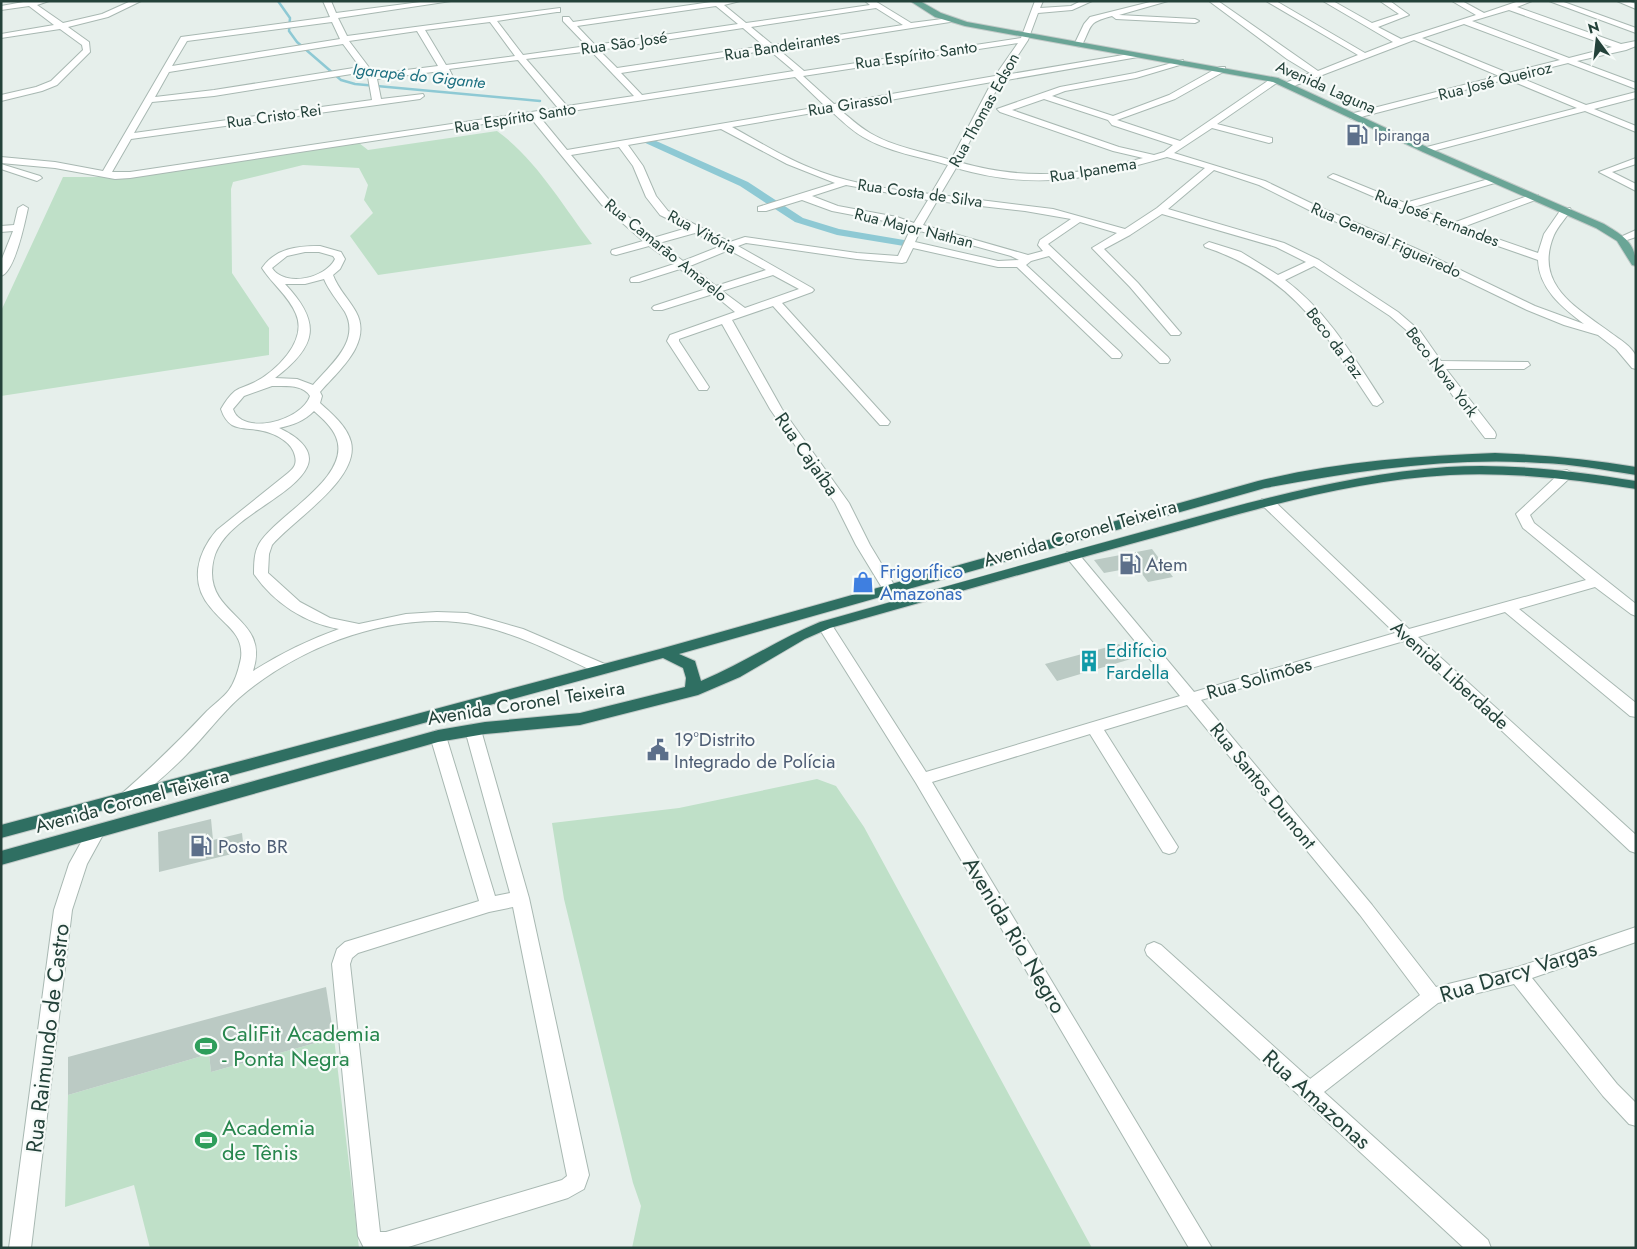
<svg xmlns="http://www.w3.org/2000/svg" width="1637" height="1249" font-family="Jost,sans-serif">
	<rect width="100%" height="100%" fill="#e6efeb"/>
	<!-- green -->
	<g fill="#bfe0c8">
		<path d="M497 131C536 159 563 206 592 244L378 275 350 236 373 213 364 200 368 185 359 168 303 165 233 182 231 189 232 273 269 328V355L1 396V311L63 177H131L359 143 368 150Z"/>
		<path d="M817 779 836 786 864 827 1092 1248H632L641 1206 633 1183 564 899 552 823 679 808Z"/>
		<path d="M334 1038 359 1248H150L134 1185 65 1207 68 1095 209 1054 211 1072Z"/>
	</g>
	<g fill="none" stroke-linecap="round" stroke-linejoin="round">
		<!-- stream -->
		<path stroke="#8ec9d4" stroke-width="2.5" d="M278 1 290 18 289 31 297 42 341 80 355 84 540 101"/>
		<!-- canal -->
		<path fill="#8ec9d4" fill-rule="evenodd" d="M645 136 748 182 803 218 839 229 910 241 916 244 910 247 837 235 795 222 740 186 641 141 640 139Z"/>
	</g>
	<!-- building -->
	<g fill="#bbcac4">
		<path d="M1152 549 1173 577 1148 582 1137 567 1104 573 1094 560Z"/>
		<path d="M1119 644 1131 659 1057 681 1045 664Z"/>
		<path d="M211 819 213 840 242 833 244 851 159 872 158 832Z"/>
		<path d="M326 987 334 1038 211 1072 209 1054 68 1095V1057Z"/>
	</g>
	<g fill="none" stroke-linecap="round" stroke-linejoin="round">
		<!-- minor casing -->
		<g stroke="#a8b8b2" stroke-width="2">
			<g id="minor">
				<path d="M29 1H49L37 5 63 23 102 14 131 1H141L108 17 68 27 89 42 90 52 57 85 42 91 1 101V95L36 87 51 81 83 50 82 45 60 29 1 38V34L54 25 29 6 1 10V6Z"/>
				<path d="M323 1H331L336 13 428 1H451L338 18 347 36 560 8V12H557L497 21 523 55 587 46 563 21V17H569L573 22 718 1H740L724 5 746 23 870 5 865 1H875L911 23 950 18 954 20 950 22 778 49 804 71 1021 38 1035 1H1043L1040 8 1071 6 1081 1H1092L1072 10 1038 13 1028 40 1005 75 1135 53 1139 55 1138 57 1001 81 959 162C1024 181 1078 176 1143 158L1113 151 1000 112 997 109 1060 87 1135 73 1183 60V64L1136 78 1065 91 1052 96 1113 116 1169 95 1219 67H1225V71L1175 99 1117 120 1180 141 1272 78H1278V82L1217 124 1272 138V142L1269 143 1212 128 1174 153 1265 181 1319 207 1417 249 1535 306 1584 324C1562 307 1539 289 1538 260L1449 229 1328 177 1333 174 1336 175 1405 203 1492 178H1498V182L1414 207 1453 223 1530 195H1538V199L1463 227 1538 253 1544 234 1562 208H1570L1571 210C1566 218 1558 226 1554 235 1533 285 1577 308 1611 333 1619 339 1633 347 1636 357 1637 360 1636 365 1636 369L1632 368 1616 349 1598 335 1564 325 1527 310 1409 253 1311 211 1259 185 1214 170 1168 209 1284 243 1319 260 1398 312 1420 331 1441 361 1528 362 1530 365 1524 369H1446L1495 432 1496 435 1495 438H1485L1453 396 1412 335 1390 316 1314 266 1285 280C1327 311 1355 359 1383 402L1377 406 1373 405C1323 331 1294 277 1205 247L1204 245 1209 242 1241 252 1278 275 1306 262 1276 247 1162 214 1130 235 1104 249 1138 283 1179 331 1181 333 1179 335H1171L1130 287 1092 248 1117 233 1080 222 1048 244 1168 357 1170 360 1168 363H1160L1049 256 1031 261 1026 265 1120 352 1122 355 1120 358H1112L1017 267H998L913 248 906 262 902 263 857 259 746 243 738 246 812 288 814 290 812 292 782 303 890 422 888 425H880L773 306 732 320 782 409 849 503 870 545 896 588 894 591H884L856 545 835 503 770 409 722 324 679 339V341L709 387 707 390H699L667 341 670 335 735 312 713 294 662 310H654L652 308 654 306 706 289 680 269 639 282H631L630 280 631 278 674 264 649 246 616 255 612 254 611 252 612 250 643 241 602 205 530 117 130 178 115 179 55 168 1 163V157L55 162 103 171 181 37 330 17ZM716 6 738 24 595 45 577 26ZM876 8 903 25 773 45 751 27ZM332 22 340 39 172 66 187 41ZM490 22 515 56 446 65 425 30ZM743 28 764 46 617 68 599 50ZM417 31 438 66 374 74 349 41ZM1018 43 995 76 834 104 803 76ZM343 44 360 67 214 90 155 97 169 72ZM769 50 794 71 642 95 621 73ZM591 51 634 96 567 106 526 59ZM518 60 558 108 130 172H112L131 139 420 99 424 96 423 94 381 99 377 79 441 71 447 81 450 82 454 79 449 69ZM364 72 368 77 372 100 134 133 152 102 214 96ZM795 77 825 106 567 150 539 116ZM992 82 951 160C925 152 893 147 870 133 858 126 849 117 839 109ZM1044 99 1108 120 1112 125 1173 145 1164 152 1154 155 1119 147 1012 110ZM830 110C841 120 851 130 863 137 888 152 921 157 948 165L931 194C894 190 856 185 821 172 790 161 761 143 732 127ZM721 129 787 164 835 183 758 207V211H766L802 200 832 211 895 223 911 228 898 256 857 253 745 237 730 242 668 211 656 196 643 166 628 145ZM619 147 633 166 646 197 660 215 687 228 653 238 610 201 571 155ZM1167 157 1205 168 1157 208 1125 229 1053 209 940 195 956 168C1036 191 1089 179 1167 157ZM846 185 928 200 914 223 897 217 838 206 812 196ZM937 201 1025 211 1071 219 1040 240 1038 245 1043 251 1028 255 923 225ZM920 231 1011 256 1019 260 998 261 915 242ZM695 233 721 246 683 261 659 243ZM729 250 766 270 716 286 690 266ZM773 275 799 289 745 308 722 291Z"/>
				<path d="M1154 1H1168L1119 15 1195 19 1199 21 1195 23 1116 19 1112 16C1086 23 1093 25 1081 47L1074 45 1084 24 1090 17Z"/>
				<path d="M1209 1H1218L1318 71 1358 55 1266 1H1276L1365 53 1393 42 1323 1H1333L1372 23 1399 14 1380 1H1390L1409 15 1378 27 1401 39 1476 15 1452 1H1462L1484 13 1519 1H1532L1517 7 1621 44 1636 41V46L1626 50 1577 61 1636 83V89L1568 63 1516 76 1586 105 1636 92V98L1594 109 1636 126V132L1585 111 1429 152H1423V148L1577 108 1507 79 1353 119 1350 118V114L1499 76 1414 40 1291 87H1285V83L1310 73 1287 59ZM1509 10 1612 47 1569 58 1472 21ZM1464 24 1560 60 1508 73 1422 38Z"/>
				<path d="M1549 1H1561L1636 28V33Z"/>
				<path d="M1617 1H1628L1636 4V9Z"/>
				<path d="M1636 158V164L1612 172 1636 184V191L1599 172Z"/>
				<path d="M1 164 40 176 42 178 37 181 1 169Z"/>
				<path d="M23 205 28 208C25 222 15 272 1 276V261L13 231 1 232V226L14 225 18 208Z"/>
				<path d="M1636 230V237L1621 242 1616 239Z"/>
				<path d="M320 246 341 252 345 259 340 269 333 275C338 289 349 299 356 312 373 343 338 371 320 392L322 396 320 403C331 413 347 426 351 442 360 479 293 520 272 545L269 554 268 573 300 602 330 618 359 624 406 614 437 612 467 613 523 629 607 665 610 669 607 673 602 674 597 673C559 655 521 635 481 626 400 607 300 645 239 698 220 715 205 736 187 754 170 772 150 788 131 804L125 806 119 804 116 800 119 796C151 768 178 742 207 711 214 704 223 698 229 690 235 682 239 668 241 658 244 633 224 625 211 608 189 583 197 553 217 530L288 473C294 468 297 464 295 456 292 442 276 434 263 431 252 428 242 430 232 425 226 421 223 415 221 409 225 402 229 396 235 391 241 387 247 386 253 383 275 373 308 341 296 314 289 296 272 284 262 268 276 248 297 246 320 246ZM305 252H319L333 256 335 259C326 278 285 288 272 268L287 256ZM324 279C329 291 338 301 345 312 361 341 330 365 313 385L297 379 275 378C317 346 322 323 285 284H305ZM272 386C285 386 303 384 310 396 301 422 241 436 233 409L244 396ZM314 411C323 419 332 427 336 437 353 477 276 515 259 544 254 553 254 564 254 574 274 603 305 623 339 629 308 640 280 654 253 671 270 619 212 617 212 573 212 565 214 555 218 548 235 515 293 496 307 467 316 448 292 434 279 428 293 425 304 421 314 411Z"/>
				<path d="M1567 470 1574 474 1530 515 1534 523 1636 604V616L1631 614 1595 587 1519 609 1636 703V717L1630 716 1505 612 1418 637 1636 835V853L1630 851 1470 701 1404 641 1201 700 1372 905 1436 987 1518 967 1636 927V942L1532 978 1617 1084 1636 1103V1126L1629 1124 1603 1096 1514 984 1438 1003 1324 1092 1488 1240 1491 1248H1464L1147 955 1145 950 1147 945 1154 942 1161 945 1310 1079 1420 995 1360 915 1187 705 1104 730 1178 847 1175 852 1169 854 1163 852 1090 734 932 782 1212 1248H1189L916 783 817 625 820 622H830L926 772 1180 696 1067 558 1065 555 1067 552H1077L1194 692 1395 633 1262 505 1260 502 1262 499H1272L1409 629 1586 580 1523 528 1516 514 1562 471Z"/>
				<path d="M473 724 479 726 481 730 529 898 589 1175 584 1189 568 1198 405 1248H364L358 1236 332 964 337 949 345 942 479 901 430 736 432 732 438 730 444 732 446 736 495 896 510 893 465 730 467 726ZM513 907 567 1176 562 1180 386 1232H380L350 964 352 958 358 953 489 912Z"/>
				<path d="M95 826 101 828 104 833 87 864 72 910 31 1248H9L54 910 69 864 89 828Z"/>
			</g>
		</g>
		<!-- major casing -->
		<g stroke="#c2cac8" stroke-width="2">
			<path id="major" d="M910 1H920L941 13 967 22 1278 78 1429 148 1604 224C1622 235 1636 242 1636 266L1632 265 1617 241 1596 228 1423 152 1273 82 965 26 935 17Z"/>
		</g>
		<!-- highway casing -->
		<g stroke="#c2cac8" stroke-width="2">
			<path id="highway" d="M1495 453C1543 455 1589 459 1636 467V475C1604 470 1573 464 1541 463 1448 457 1356 471 1265 488L679 654 695 661 701 681C742 664 779 639 820 622 933 590 1046 558 1160 527 1254 501 1349 474 1447 467 1510 463 1574 471 1636 481V489C1574 479 1512 472 1450 475 1356 480 1264 507 1174 532 1059 563 945 596 830 628L805 639 740 677 698 695 580 725 485 734 438 742 1 865V851L438 730 485 722 580 713 685 687 686 678 683 668 663 658 1 838V825L660 649 1258 481C1335 462 1416 456 1495 453Z"/>
		</g>
		<!-- minor -->
		<use href="#minor" fill="#fff" fill-rule="evenodd"/>
		<!-- major -->
		<use href="#major" fill="#6aa596" fill-rule="evenodd"/>
		<!-- highway -->
		<use href="#highway" fill="#2f6f62" fill-rule="evenodd"/>
	</g>
	<!-- icons -->
	<defs>
		<g id="fuel-bare" transform="scale(1.725)"><path d="M-5.5-6h7V0h2V4h1.3V-2.5L3-4.5l.8-.8L6-3V5H2.5V1h-1V6h-7ZM-4.2-4.7v3.2H.2V-4.7Z" fill="#5c6f8a" stroke="#f7fbf9" stroke-width="2.5" paint-order="stroke"/></g>
		<g id="shop-bare" transform="scale(1.725)"><path d="M-5-2.5h2.3a2.7 3.5 0 0 1 5.4 0H5L5.5 6h-11ZM-1.5-2.5h3a1.5 2.3 0 0 0-3 0Z" fill="#3f7fe0" stroke="#f7fbf9" stroke-width="2.5" paint-order="stroke"/></g>
		<g id="building-bare" transform="scale(1.725)"><path d="M-4-6H4V6H1V3H-1V6H-4ZM-2.5-4.3h1.7v1.8h-1.7ZM.8-4.3h1.7v1.8H.8ZM-2.5-1h1.7V.8h-1.7ZM.8-1h1.7V.8H.8Z" fill="#0f9aa8" stroke="#f7fbf9" stroke-width="2.5" paint-order="stroke"/></g>
		<g id="civic-bare" transform="scale(1.725)"><path d="M-.6-6.5H3V-4.5H.6V-3L4-1V1h2V6H-6V1h2V-1L-.6-3ZM-1.2 2.5V6h2.4V2.5Z" fill="#5c6f8a" stroke="#f7fbf9" stroke-width="2.5" paint-order="stroke"/></g>
		<g id="stadium-bare" transform="scale(1.725)"><path d="M0-5a6.5 5 0 1 0 0 10a6.5 5 0 1 0 0-10ZM-3.5-1.8h7v3.6h-7Z" fill="#2e9e5b" stroke="#f7fbf9" stroke-width="2.5" paint-order="stroke"/></g>
	</defs>
	<g fill-rule="evenodd">
		<use href="#fuel-bare" x="1357" y="135"/>
		<use href="#fuel-bare" x="1130" y="564"/>
		<use href="#shop-bare" x="863" y="582"/>
		<use href="#building-bare" x="1089" y="661"/>
		<use href="#civic-bare" x="658" y="750"/>
		<use href="#fuel-bare" x="201" y="846"/>
		<use href="#stadium-bare" x="206" y="1046"/>
		<use href="#stadium-bare" x="206" y="1140"/>
	</g>
	<g text-anchor="middle" dominant-baseline="central" stroke-width="4.5" stroke-linejoin="round" paint-order="stroke">
		<!-- far-street labels -->
		<g font-size="16" fill="#24423a" stroke="#f7fbf9">
			<text transform="translate(624 43) rotate(-8)">Rua São José</text>
			<text transform="translate(782 46) rotate(-9)">Rua Bandeirantes</text>
			<text transform="translate(916 55) rotate(-8)">Rua Espírito Santo</text>
			<text transform="translate(1495 81) rotate(-14)">Rua José Queiroz</text>
			<text transform="translate(1326 87) rotate(24)">Avenida Laguna</text>
			<text transform="translate(850 104) rotate(-9)">Rua Girassol</text>
			<text transform="translate(984 110) rotate(-61)">Rua Thomas Edson</text>
			<text transform="translate(274 116) rotate(-8)">Rua Cristo Rei</text>
			<text transform="translate(515 118) rotate(-9)">Rua Espírito Santo</text>
			<text transform="translate(1093 170) rotate(-9)">Rua Ipanema</text>
			<text transform="translate(920 193) rotate(8)">Rua Costa de Silva</text>
			<text transform="translate(1437 218) rotate(21)">Rua José Fernandes</text>
			<text transform="translate(914 228) rotate(14)">Rua Major Nathan</text>
			<text transform="translate(702 232) rotate(28)">Rua Vitória</text>
			<text transform="translate(1386 240) rotate(24)">Rua General Figueiredo</text>
			<text transform="translate(666 250) rotate(39)">Rua Camarão Amarelo</text>
			<text transform="translate(1335 343) rotate(53)">Beco da Paz</text>
			<text transform="translate(1442 372) rotate(53)">Beco Nova York</text>
		</g>
		<!-- far-water labels -->
		<g font-size="16" font-style="italic" fill="#1c6f80" stroke="#f7fbf9">
			<text transform="translate(419 76) rotate(6)">Igarapé do Gigante</text>
		</g>
		<!-- far-service labels -->
		<g font-size="16" fill="#4e5e75" stroke="#f7fbf9" text-anchor="start">
			<text x="1374" y="135">Ipiranga</text>
		</g>
		<!-- street labels -->
		<g font-size="19" fill="#24423a" stroke="#f7fbf9">
			<text transform="translate(807 454) rotate(55)">Rua Cajaíba</text>
			<text transform="translate(1080 533) rotate(-16)">Avenida Coronel Teixeira</text>
			<text transform="translate(1450 675) rotate(42)">Avenida Liberdade</text>
			<text transform="translate(1259 678) rotate(-16)">Rua Solimões</text>
			<text transform="translate(526 703) rotate(-9)">Avenida Coronel Teixeira</text>
			<text transform="translate(1263 786) rotate(51)">Rua Santos Dumont</text>
			<text transform="translate(132 801) rotate(-15)">Avenida Coronel Teixeira</text>
		</g>
		<!-- service labels -->
		<g font-size="19" fill="#4e5e75" stroke="#f7fbf9" text-anchor="start">
			<text x="1146" y="564">Atem</text>
			<text x="674" y="739">19°Distrito<tspan x="674" dy="22">Integrado de Polícia</tspan></text>
			<text x="218" y="846">Posto BR</text>
		</g>
		<!-- shop labels -->
		<g font-size="19" fill="#366cbe" stroke="#f7fbf9" text-anchor="start">
			<text x="880" y="571">Frigorífico<tspan x="880" dy="22">Amazonas</tspan></text>
		</g>
		<!-- culture labels -->
		<g font-size="19" fill="#0d838f" stroke="#f7fbf9" text-anchor="start">
			<text x="1106" y="650">Edifício<tspan x="1106" dy="22">Fardella</tspan></text>
		</g>
		<!-- near-street labels -->
		<g font-size="22" fill="#24423a" stroke="#f7fbf9">
			<text transform="translate(1015 935) rotate(59)">Avenida Rio Negro</text>
			<text transform="translate(1518 971) rotate(-17)">Rua Darcy Vargas</text>
			<text transform="translate(47 1038) rotate(-83)">Rua Raimundo de Castro</text>
			<text transform="translate(1317 1099) rotate(42)">Rua Amazonas</text>
		</g>
		<!-- near-leisure labels -->
		<g font-size="22" fill="#27864d" stroke="#f7fbf9" text-anchor="start">
			<text x="222" y="1033">CaliFit Academia<tspan x="222" dy="25">- Ponta Negra</tspan></text>
			<text x="222" y="1127">Academia<tspan x="222" dy="25">de Tênis</tspan></text>
		</g>
	</g>
	<!-- border -->
	<rect width="1637" height="1249" fill="none" stroke="#24423a" stroke-width="5"/>
	<!-- north arrow -->
	<g transform="translate(1597 40) rotate(345)" stroke="#f7fbf9" stroke-width="4" paint-order="stroke">
	<path d="M0-4L9 19L0 12L-9 19Z" fill="#24423a"/>
	<text y="-8" font-size="14" font-weight="bold" text-anchor="middle" fill="#24423a">N</text>
	</g>
</svg>
